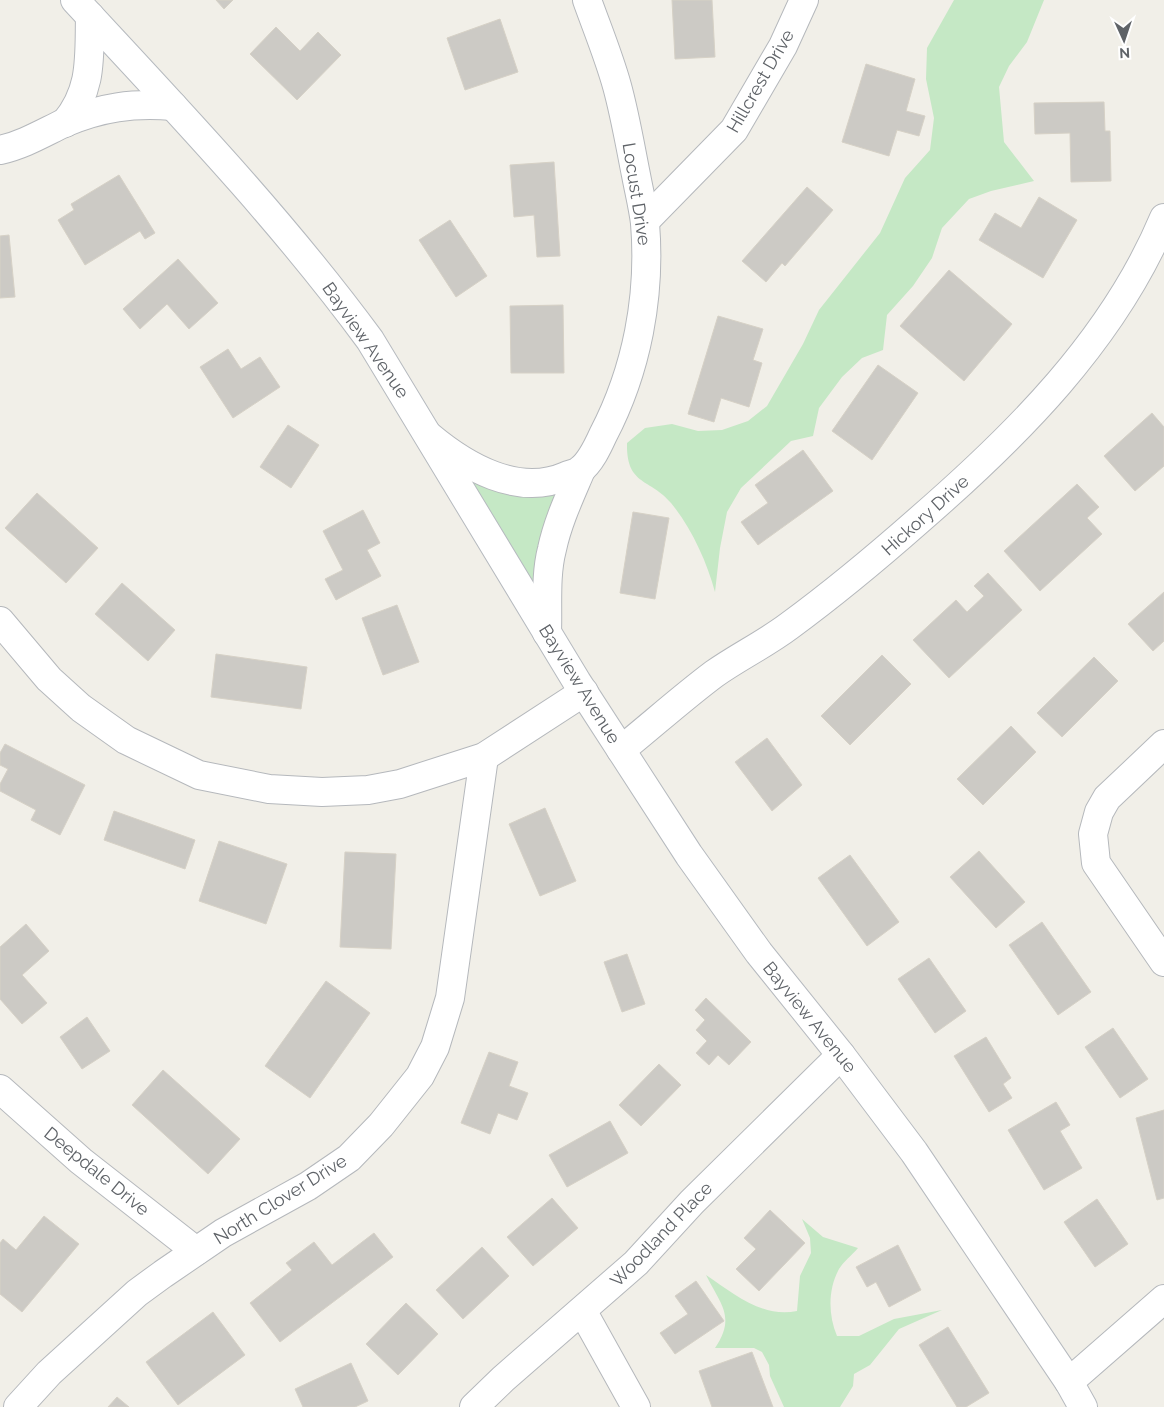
<svg xmlns="http://www.w3.org/2000/svg" width="1164" height="1407" font-family="Raleway,sans-serif">
	<rect width="100%" height="100%" fill="#f1efe8"/>
	<!-- green -->
	<g fill="#c5e8c5">
		<path d="M954 0H1044L1027 42 1009 66 999 87 1004 142 1034 181 991 191 969 199 942 228 932 258 913 286 887 315 883 350 862 358 842 377 819 408 813 436 791 441 741 488 727 512 720 548 715 592C707 562 691 527 671 503 650 478 626 486 627 443L645 428 672 424 698 431 722 430 748 421 767 406 803 344 819 310 880 233 905 178 930 150 934 118 926 79 927 48Z"/>
		<path d="M442 452 473 470 572 478 544 621Z"/>
		<path d="M802 1219 823 1237 858 1248C852 1255 843 1262 839 1269 828 1289 828 1315 837 1336H859L894 1319 942 1310 899 1329 870 1365 854 1374 853 1386 840 1407H784L770 1376 769 1365 762 1352 754 1348H715C736 1317 721 1305 706 1275 734 1294 762 1318 797 1311L800 1276 811 1253 810 1238Z"/>
	</g>
	<!-- building -->
	<g fill="#cccac5" stroke="#d6d1c6">
		<path d="M216 0H233L224 9Z"/>
		<path d="M672 0H712L715 57 675 59Z"/>
		<path d="M500 19 518 72 465 90 447 38Z"/>
		<path d="M276 27 300 51 318 32 341 55 297 100 250 54Z"/>
		<path d="M866 64 915 79 906 111 925 116 919 136 897 130 889 156 842 142Z"/>
		<path d="M1104 102 1105 131H1110L1111 181 1071 182 1070 133 1035 134 1034 103Z"/>
		<path d="M554 162 560 256 537 257 534 215 514 217 510 165Z"/>
		<path d="M119 175 155 233 145 239 140 231 85 265 58 220 74 210 71 204Z"/>
		<path d="M807 187 833 210 785 266 782 263 766 282 742 261Z"/>
		<path d="M1039 197 1077 220 1043 278 979 240 995 213 1021 228Z"/>
		<path d="M450 220 487 276 456 297 419 240Z"/>
		<path d="M9 235 15 297 0 298V236Z"/>
		<path d="M178 259 218 303 189 329 167 304 140 329 123 309Z"/>
		<path d="M949 270 1012 324 964 381 900 326Z"/>
		<path d="M563 305 564 373H511L510 306Z"/>
		<path d="M718 316 763 329 753 360 762 363 749 407 721 398 714 422 688 414Z"/>
		<path d="M228 349 241 369 260 357 280 387 233 418 200 367Z"/>
		<path d="M878 365 918 393 872 460 832 431Z"/>
		<path d="M1152 413 1164 427V466L1135 491 1104 456Z"/>
		<path d="M288 425 319 445 291 488 260 467Z"/>
		<path d="M803 450 833 491 758 545 741 522 768 503 755 485Z"/>
		<path d="M1077 484 1099 507 1087 518 1102 534 1040 591 1004 551Z"/>
		<path d="M37 493 98 548 66 583 5 528Z"/>
		<path d="M363 510 380 543 367 550 381 576 336 600 325 579 343 570 323 531Z"/>
		<path d="M633 512 669 518 655 599 620 593Z"/>
		<path d="M988 573 1022 610 949 678 913 640 956 600 967 612 984 596 974 586Z"/>
		<path d="M122 583 175 630 148 661 95 614Z"/>
		<path d="M1164 592V641L1153 651 1128 624Z"/>
		<path d="M397 605 419 662 383 675 362 618Z"/>
		<path d="M216 654 307 667 301 709 211 697Z"/>
		<path d="M882 655 911 684 850 745 821 716Z"/>
		<path d="M1094 657 1118 681 1062 737 1037 713Z"/>
		<path d="M1011 726 1036 752 983 805 957 779Z"/>
		<path d="M767 738 802 785 772 811 735 762Z"/>
		<path d="M5 744 85 785 60 835 31 820 36 810 0 791V784L8 769 0 765V753Z"/>
		<path d="M545 808 576 881 540 896 509 824Z"/>
		<path d="M114 811 195 840 185 869 104 840Z"/>
		<path d="M219 841 287 864 266 924 199 901Z"/>
		<path d="M979 851 1025 902 996 928 950 877Z"/>
		<path d="M345 852 396 854 391 949 340 947Z"/>
		<path d="M850 855 899 922 867 946 818 878Z"/>
		<path d="M1042 922 1091 992 1058 1015 1009 945Z"/>
		<path d="M26 924 49 951 22 975 47 1003 22 1024 0 999V947Z"/>
		<path d="M627 954 645 1004 622 1012 604 962Z"/>
		<path d="M929 958 966 1011 935 1033 898 979Z"/>
		<path d="M326 981 370 1013 310 1098 265 1066Z"/>
		<path d="M706 998 751 1042 729 1065 718 1055 709 1065 696 1053 707 1041 696 1030 705 1020 695 1010Z"/>
		<path d="M87 1017 110 1051 82 1069 60 1037Z"/>
		<path d="M1113 1028 1148 1079 1120 1098 1085 1047Z"/>
		<path d="M986 1037 1011 1078 1003 1084 1012 1098 989 1112 954 1056Z"/>
		<path d="M489 1052 518 1062 509 1086 528 1093 517 1120 498 1113 490 1134 461 1123Z"/>
		<path d="M659 1064 681 1085 641 1126 619 1105Z"/>
		<path d="M163 1070 240 1139 208 1174 132 1105Z"/>
		<path d="M1056 1102 1070 1125 1060 1131 1082 1168 1044 1190 1008 1130Z"/>
		<path d="M1164 1110V1198L1157 1200 1136 1118Z"/>
		<path d="M610 1121 628 1153 567 1187 549 1155Z"/>
		<path d="M552 1198 578 1228 533 1266 507 1237Z"/>
		<path d="M1097 1199 1128 1244 1095 1267 1064 1222Z"/>
		<path d="M770 1210 805 1243 759 1291 736 1269 756 1249 744 1238Z"/>
		<path d="M44 1216 79 1244 22 1312 0 1294V1243L3 1239 16 1250Z"/>
		<path d="M374 1233 393 1257 280 1342 250 1303 292 1270 286 1263 314 1242 332 1265Z"/>
		<path d="M898 1245 921 1290 889 1307 876 1282 867 1287 856 1267Z"/>
		<path d="M482 1247 509 1276 463 1319 436 1290Z"/>
		<path d="M696 1281 724 1321 675 1354 660 1333 688 1314 675 1296Z"/>
		<path d="M406 1303 438 1334 398 1375 366 1344Z"/>
		<path d="M213 1312 245 1355 178 1405 146 1362Z"/>
		<path d="M948 1327 989 1393 966 1407H957L919 1345Z"/>
		<path d="M752 1352 773 1407H712L699 1371Z"/>
		<path d="M351 1363 368 1401 355 1407H303L295 1389Z"/>
		<path d="M117 1397 129 1407H108Z"/>
	</g>
	<g fill="none" stroke-linecap="round" stroke-linejoin="round">
		<!-- minor casing -->
		<g stroke="#b5b8bc" stroke-width="30">
			<g id="minor">
				<path d="M65 123C93 89 89 57 90 16"/>
				<path d="M0 150C23 145 43 133 64 123 102 107 132 103 173 106"/>
				<path d="M645 221 734 130 783 46 804 0"/>
				<path d="M429 436C466 467 518 497 566 476 571 474 577 473 580 470 590 463 598 446 603 435 637 370 651 296 645 223 643 207 639 191 636 175 630 145 625 115 617 86 609 57 597 28 587 0"/>
				<path d="M0 621 49 679 81 708 126 740 199 775 269 789 322 792 368 790 400 784 484 757 584 692"/>
				<path d="M547 633C548 605 545 576 552 549 558 521 570 496 581 470"/>
				<path d="M1164 744 1107 798 1099 812 1093 834 1096 863 1164 962"/>
				<path d="M621 750C652 725 682 698 714 674 738 657 765 644 789 626 834 593 876 558 918 521 1016 436 1113 340 1164 218"/>
				<path d="M0 1089 81 1161 196 1251"/>
				<path d="M583 1312 636 1407"/>
				<path d="M1069 1382 1164 1299"/>
				<path d="M18 1407 49 1373 137 1293 163 1274 223 1233 308 1186 349 1158 381 1125 420 1076 435 1047 450 998 484 757"/>
				<path d="M474 1407 503 1379 636 1263 692 1202 841 1055"/>
			</g>
		</g>
		<!-- secondary casing -->
		<g stroke="#b6babf" stroke-width="30">
			<path id="secondary" d="M75 0C177 110 281 219 370 340L577 682 689 855 759 953 841 1055 914 1152 1069 1382 1083 1407"/>
		</g>
		<!-- minor -->
		<use href="#minor" stroke="#fff" stroke-width="28"/>
		<!-- secondary -->
		<use href="#secondary" stroke="#fff" stroke-width="28"/>
	</g>
	<g text-anchor="middle" dominant-baseline="central" stroke-width="4" stroke-linejoin="round" paint-order="stroke">
		<!-- street labels -->
		<g font-size="18" fill="#5f6368" stroke="#fff">
			<text transform="translate(760 81) rotate(-60)">Hillcrest Drive</text>
			<text transform="translate(637 194) rotate(81)">Locust Drive</text>
			<text transform="translate(366 340) rotate(55)">Bayview Avenue</text>
			<text transform="translate(925 515) rotate(-42)">Hickory Drive</text>
			<text transform="translate(580 684) rotate(58)">Bayview Avenue</text>
			<text transform="translate(810 1017) rotate(51)">Bayview Avenue</text>
			<text transform="translate(97 1171) rotate(39)">Deepdale Drive</text>
			<text transform="translate(280 1199) rotate(-32)">North Clover Drive</text>
			<text transform="translate(661 1234) rotate(-46)">Woodland Place</text>
		</g>
	</g>
	<!-- north arrow -->
	<g transform="translate(1124 40) rotate(177)" stroke="#ffffff" stroke-width="4" paint-order="stroke">
	<path d="M0-4L9 19L0 12L-9 19Z" fill="#5f6368"/>
	<text y="-8" font-size="14" font-weight="bold" text-anchor="middle" fill="#5f6368">N</text>
	</g>
</svg>
